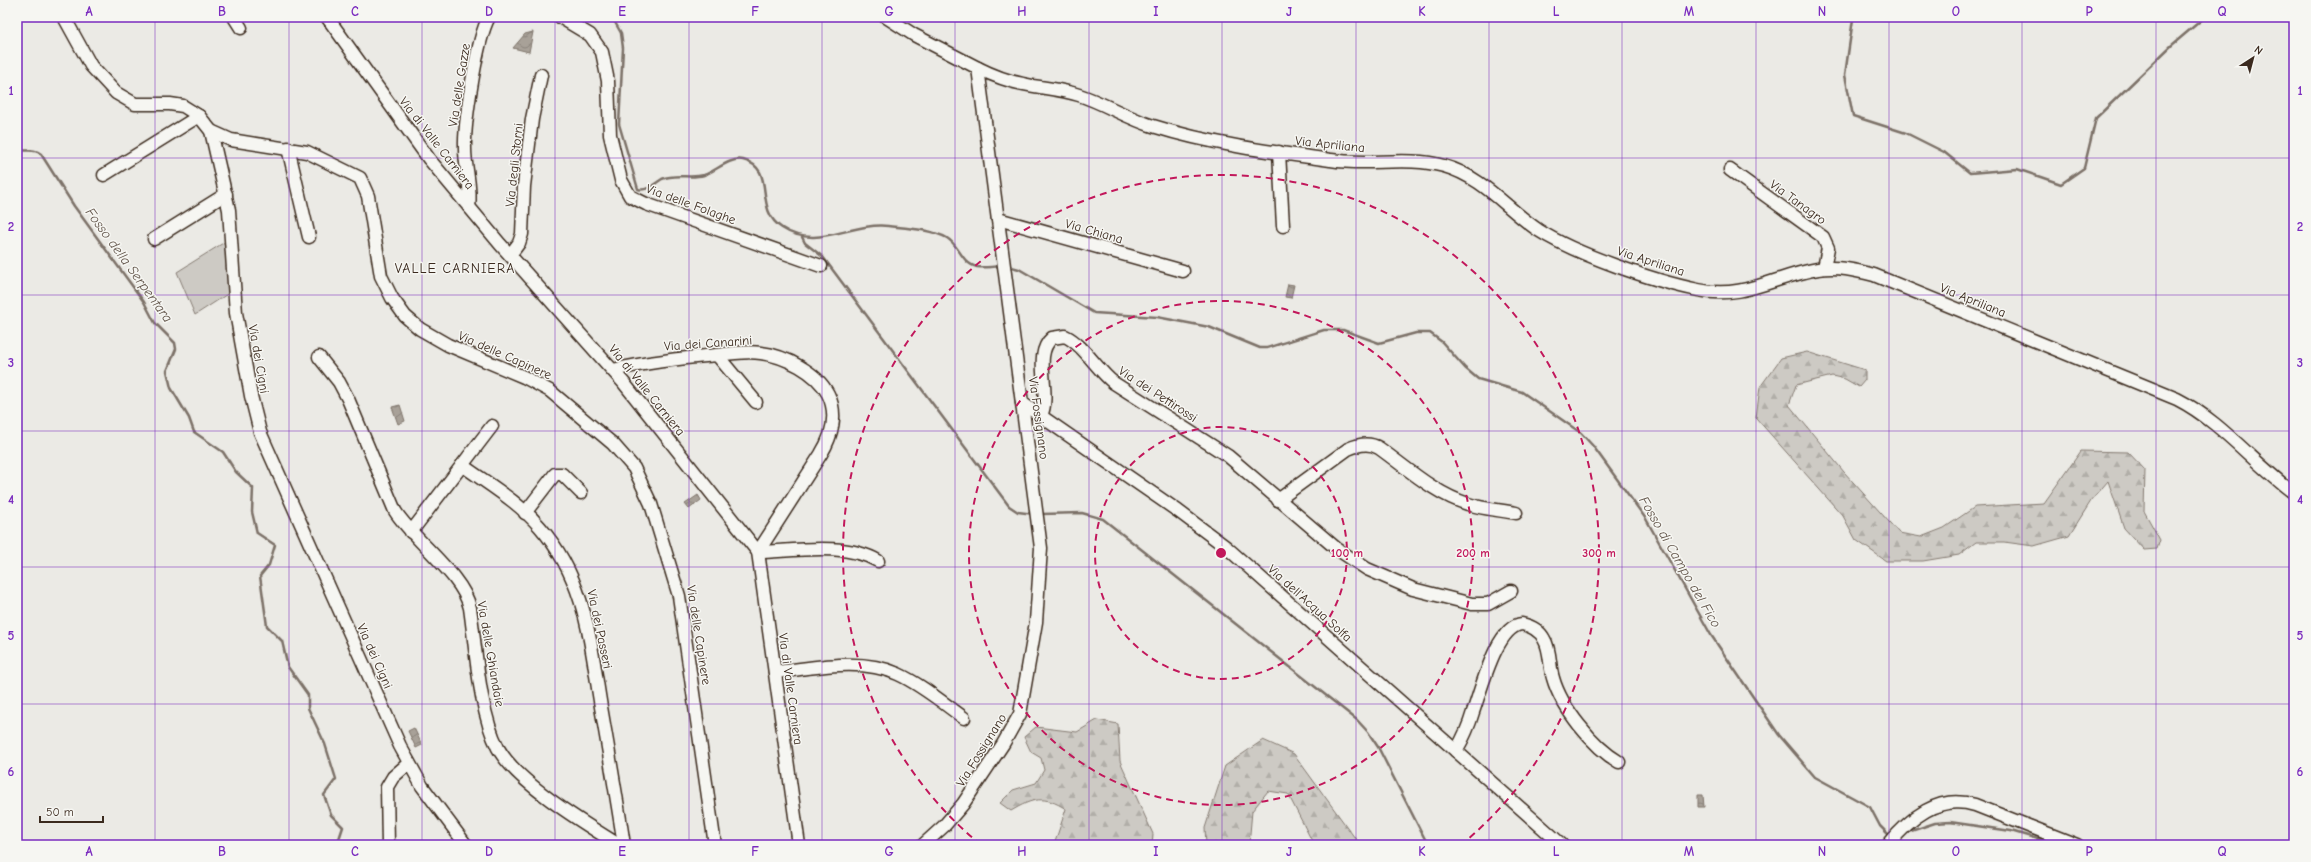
<svg xmlns="http://www.w3.org/2000/svg" width="2311" height="862" font-family="'Comic Neue',sans-serif">
	<defs>
		<pattern id="forest-firs" width="22" height="20" patternUnits="userSpaceOnUse"><rect width="22" height="20" fill="#cdcac4"/><path d="M5 1l3.5 6h-7zM16 11l3.5 6h-7z" fill="#b1aea8"/></pattern>
		<pattern id="water-waves" width="16" height="10" patternUnits="userSpaceOnUse"><rect width="16" height="10" fill="#a8a198"/><path d="M0 5q4-4 8 0t8 0" fill="none" stroke="#8a837b"/></pattern>
	</defs>
	<rect width="100%" height="100%" fill="#ebeae5"/>
	<filter id="ink" filterUnits="userSpaceOnUse"><feTurbulence type="fractalNoise" baseFrequency=".025" numOctaves="2"/><feDisplacementMap in="SourceGraphic" scale="8" xChannelSelector="R" yChannelSelector="G"/><feConvolveMatrix kernelMatrix="1 2 1 2 8 2 1 2 1" color-interpolation-filters="sRGB"/></filter>
	<g filter="url(#ink)">
		<!-- grass -->
		<path fill="#cdcac4" stroke="#847a71" d="M228 240 229 293 195 315 177 272Z"/>
		<!-- forest -->
		<g fill="url(#forest-firs)" stroke="#847a71">
			<path d="M1807 352 1865 370V380L1859 387 1845 379 1832 376 1796 385 1789 405 1844 472 1899 533 1921 537 1944 528 1975 507 2044 503 2081 451 2128 452 2145 470 2144 511 2160 540 2157 549 2144 550 2124 528 2108 481 2091 501 2069 536 2034 546 2004 542H1976L1959 555 1923 561H1886L1856 540 1843 516 1756 418 1760 387 1781 358Z"/>
			<path d="M1097 720 1118 724 1120 761 1153 834 1152 845H1054L1066 809C1044 795 1033 798 1011 811L1000 803 1013 790 1036 783 1044 770 1041 758 1031 752 1024 737 1036 727 1077 732Z"/>
			<path d="M1263 740 1294 754 1360 845H1314L1288 794 1268 791 1252 811 1249 845H1206L1205 828 1225 766Z"/>
		</g>
		<!-- water -->
		<g fill="url(#water-waves)" stroke="#7c7167">
			<path d="M533 32 529 52 513 48 525 34Z"/>
			<path d="M1288 284 1294 285 1291 298 1285 297Z"/>
			<path d="M400 405 405 421 398 424 392 407Z"/>
			<path d="M698 495 701 500 689 509 685 504Z"/>
			<path d="M414 728 422 745 416 748 408 731Z"/>
			<path d="M1698 795H1703L1704 807H1698Z"/>
		</g>
		<g fill="none" stroke-linecap="round" stroke-linejoin="round">
			<!-- stream -->
			<g stroke="#7c7167" stroke-width="2.5">
				<path d="M612 17 621 33 623 48 619 124 638 189C647 192 655 183 662 179 676 173 690 179 704 175 716 171 730 157 743 160 778 169 752 208 782 228 817 251 851 222 888 226 906 228 931 229 947 238 959 245 962 264 977 267 984 268 993 267 1001 266"/>
				<path d="M1852 17 1853 19 1845 75 1853 116 1906 133 1944 152 1970 173 2017 169 2061 184 2084 168 2096 118 2172 45 2205 17"/>
				<path d="M17 149C25 153 33 147 41 154L74 206 144 302 155 323 175 343 176 349 167 371 171 388 189 418 194 432 223 452 236 472 253 488 252 512 257 533 275 545 269 565 260 576 267 626 282 641 288 667 308 695V708L325 744 336 779 324 795 331 815 343 827 337 845"/>
				<path d="M802 237 805 243 823 257 1009 506 1018 512 1034 514"/>
				<path d="M1008 266 1019 269 1094 313 1157 317 1209 327 1260 348H1267L1324 330H1343L1379 343 1416 333H1430L1442 342 1465 368 1478 379 1522 392 1581 433 1593 446 1646 519 1711 635 1779 735 1815 777 1870 807 1880 826 1888 834"/>
				<path d="M1041 514 1082 513 1103 519 1357 720 1368 732 1378 747 1428 845"/>
				<path d="M1905 833 1935 823 1950 822 2011 831 2058 845"/>
			</g>
			<!-- minor casing -->
			<g stroke="#3b2a1e" stroke-width="15">
				<g id="minor">
					<path d="M64 17 91 66 116 93 135 104H170L183 106 199 116 211 131 229 210 236 313 251 396 260 432 400 746 422 786 466 845"/>
					<path d="M234 17 241 28"/>
					<path d="M327 17 429 159 500 244 623 382 758 552 799 845"/>
					<path d="M560 17 590 35 602 52 608 81 610 135 621 180 630 196 646 204 821 266"/>
					<path d="M886 17 914 35 978 68 1041 548 1036 622 1020 714 1003 744 963 804 944 826 923 845"/>
					<path d="M978 68C992 75 1007 81 1023 84 1041 88 1061 89 1079 95 1104 103 1127 118 1153 126 1210 144 1271 152 1331 160 1368 166 1407 156 1444 166 1483 177 1506 208 1538 230 1575 254 1654 281 1698 290 1744 300 1775 276 1818 269 1837 266 1855 270 1874 275L2177 399C2222 422 2253 463 2294 493"/>
					<path d="M211 131 231 140 307 152 360 178 368 196 381 276 392 298 405 316 420 329 448 345 524 377 550 391 613 444 634 468 651 504 679 596 715 845"/>
					<path d="M288 148 309 237"/>
					<path d="M1279 152 1283 226"/>
					<path d="M1730 170 1823 237 1828 248 1824 268"/>
					<path d="M104 175 199 116"/>
					<path d="M469 207C472 187 465 169 465 149 464 123 477 38 489 17"/>
					<path d="M998 219 1183 271"/>
					<path d="M154 239 226 194"/>
					<path d="M510 255 519 243 522 234 524 186 532 119 541 75"/>
					<path d="M717 355 756 402"/>
					<path d="M319 357 339 382 348 399 395 511C414 541 463 575 470 608 476 649 479 711 498 748 517 783 585 824 619 845"/>
					<path d="M613 370C648 362 682 358 718 355 732 353 747 351 761 353 785 356 817 372 828 394 838 414 832 436 821 454L758 552"/>
					<path d="M1022 403 1178 511 1226 547 1562 845"/>
					<path d="M1041 416C1052 392 1032 355 1052 338L1065 336C1084 345 1097 370 1114 383L1228 456 1337 549 1367 569 1413 589 1472 604H1488L1511 591"/>
					<path d="M462 465C488 484 519 502 540 527 586 580 590 641 601 707 609 753 617 799 624 845"/>
					<path d="M1278 500 1348 449C1359 444 1369 442 1379 448 1407 468 1435 494 1468 504 1483 509 1500 510 1516 513"/>
					<path d="M525 513 555 474H562L581 493"/>
					<path d="M411 532 492 426"/>
					<path d="M758 552C794 551 846 542 878 561"/>
					<path d="M775 672C815 668 860 657 898 674 922 685 943 703 964 718"/>
					<path d="M1456 751C1463 739 1469 726 1473 712 1481 691 1496 626 1522 624 1531 626 1540 631 1544 639 1551 650 1549 666 1553 678 1561 707 1593 747 1619 762"/>
					<path d="M388 845 387 787 393 777 409 763"/>
					<path d="M1888 845C1910 818 1938 794 1975 805L2077 845"/>
				</g>
			</g>
			<!-- minor -->
			<use href="#minor" stroke="#f6f6f2" stroke-width="12"/>
		</g>
	</g>
	<!-- grid -->
	<path fill="none" stroke="#7b2cbf" stroke-width="1" stroke-opacity="0.55" d="M155 17V845M289 17V845M422 17V845M555 17V845M689 17V845M822 17V845M955 17V845M1089 17V845M1222 17V845M1356 17V845M1489 17V845M1622 17V845M1756 17V845M1889 17V845M2022 17V845M2156 17V845M17 158H2294M17 295H2294M17 431H2294M17 567H2294M17 704H2294"/>
	<!-- distance rings -->
	<g fill="none" stroke="#c2185b" stroke-width="2" stroke-dasharray="7 5">
		<circle cx="1221" cy="553" r="126"/>
		<circle cx="1221" cy="553" r="252"/>
		<path d="M981 845A378 378 0 1 1 1461 845"/>
	</g>
	<g text-anchor="middle" dominant-baseline="central" stroke-width="3" stroke-linejoin="round" paint-order="stroke">
		<!-- street labels -->
		<g font-size="13" fill="#3b2a1e" stroke="#f6f6f2">
			<text transform="translate(459 85) rotate(-81)">Via delle Gazze</text>
			<text transform="translate(437 143) rotate(52)">Via di Valle Carniera</text>
			<text transform="translate(1330 144) rotate(6)">Via Apriliana</text>
			<text transform="translate(514 165) rotate(-84)">Via degli Storni</text>
			<text transform="translate(1798 202) rotate(36)">Via Tanagro</text>
			<text transform="translate(691 204) rotate(20)">Via delle Folaghe</text>
			<text transform="translate(1094 231) rotate(16)">Via Chiana</text>
			<text transform="translate(1651 261) rotate(18)">Via Apriliana</text>
			<text transform="translate(1973 300) rotate(22)">Via Apriliana</text>
			<text transform="translate(708 343) rotate(-4)">Via dei Canarini</text>
			<text transform="translate(505 355) rotate(24)">Via delle Capinere</text>
			<text transform="translate(259 359) rotate(80)">Via dei Cigni</text>
			<text transform="translate(647 390) rotate(51)">Via di Valle Carniera</text>
			<text transform="translate(1158 394) rotate(33)">Via dei Pettirossi</text>
			<text transform="translate(1039 418) rotate(82)">Via Fossignano</text>
			<text transform="translate(1310 603) rotate(42)">Via dell'Acqua Solfa</text>
			<text transform="translate(600 629) rotate(78)">Via dei Passeri</text>
			<text transform="translate(699 635) rotate(81)">Via delle Capinere</text>
			<text transform="translate(491 654) rotate(80)">Via delle Ghiandaie</text>
			<text transform="translate(375 656) rotate(66)">Via dei Cigni</text>
			<text transform="translate(791 689) rotate(82)">Via di Valle Carniera</text>
			<text transform="translate(981 750) rotate(-58)">Via Fossignano</text>
		</g>
		<!-- water labels -->
		<g font-size="14" font-style="italic" fill="#615449" stroke="#f6f6f2">
			<text transform="translate(129 265) rotate(54)">Fosso della Serpentara</text>
			<text transform="translate(1680 562) rotate(60)">Fosso di Campo del Fico</text>
		</g>
		<!-- neighbourhood labels -->
		<g font-size="14" letter-spacing="1" fill="#3b2a1e" stroke="#f6f6f2">
			<text x="455" y="268">VALLE CARNIERA</text>
		</g>
	</g>
	<circle cx="1221" cy="553" r="6" fill="#c2185b" stroke="#f6f6f2" stroke-width="2"/>
	<g font-size="12" text-anchor="middle" font-weight="bold" fill="#c2185b" stroke="#f6f6f2" stroke-width="3" stroke-linejoin="round" paint-order="stroke">
		<text x="1347" y="557">100 m</text>
		<text x="1473" y="557">200 m</text>
		<text x="1599" y="557">300 m</text>
	</g>
	<!-- margin -->
	<rect width="2311" height="862" fill="none" stroke="#f6f6f2" stroke-width="44"/>
	<!-- north arrow -->
	<g transform="translate(2253 58) rotate(36)" stroke="#f6f6f2" stroke-width="3" paint-order="stroke">
	<path d="M0-3L7 15L0 10L-7 15Z" fill="#3b2a1e"/>
	<text y="-6" font-size="11" font-weight="bold" text-anchor="middle" fill="#3b2a1e">N</text>
	</g>
	<!-- scale -->
	<path d="M40 816v6h63v-6" fill="none" stroke="#3b2a1e" stroke-width="2"/>
	<text x="46" y="816" font-size="12" fill="#3b2a1e" stroke="#f6f6f2" stroke-width="3" paint-order="stroke">50 m</text>
	<rect x="22" y="22" width="2267" height="818" fill="none" stroke="#7b2cbf" stroke-width="1.5"/>
	<g font-size="13" text-anchor="middle" font-weight="bold" fill="#7b2cbf">
		<text x="89" y="16">A</text>
		<text x="222" y="16">B</text>
		<text x="355" y="16">C</text>
		<text x="489" y="16">D</text>
		<text x="622" y="16">E</text>
		<text x="755" y="16">F</text>
		<text x="889" y="16">G</text>
		<text x="1022" y="16">H</text>
		<text x="1156" y="16">I</text>
		<text x="1289" y="16">J</text>
		<text x="1422" y="16">K</text>
		<text x="1556" y="16">L</text>
		<text x="1689" y="16">M</text>
		<text x="1822" y="16">N</text>
		<text x="1956" y="16">O</text>
		<text x="2089" y="16">P</text>
		<text x="2222" y="16">Q</text>
		<text x="11" y="95">1</text>
		<text x="2300" y="95">1</text>
		<text x="11" y="231">2</text>
		<text x="2300" y="231">2</text>
		<text x="11" y="367">3</text>
		<text x="2300" y="367">3</text>
		<text x="11" y="504">4</text>
		<text x="2300" y="504">4</text>
		<text x="11" y="640">5</text>
		<text x="2300" y="640">5</text>
		<text x="11" y="776">6</text>
		<text x="2300" y="776">6</text>
		<text x="89" y="856">A</text>
		<text x="222" y="856">B</text>
		<text x="355" y="856">C</text>
		<text x="489" y="856">D</text>
		<text x="622" y="856">E</text>
		<text x="755" y="856">F</text>
		<text x="889" y="856">G</text>
		<text x="1022" y="856">H</text>
		<text x="1156" y="856">I</text>
		<text x="1289" y="856">J</text>
		<text x="1422" y="856">K</text>
		<text x="1556" y="856">L</text>
		<text x="1689" y="856">M</text>
		<text x="1822" y="856">N</text>
		<text x="1956" y="856">O</text>
		<text x="2089" y="856">P</text>
		<text x="2222" y="856">Q</text>
	</g>
</svg>
